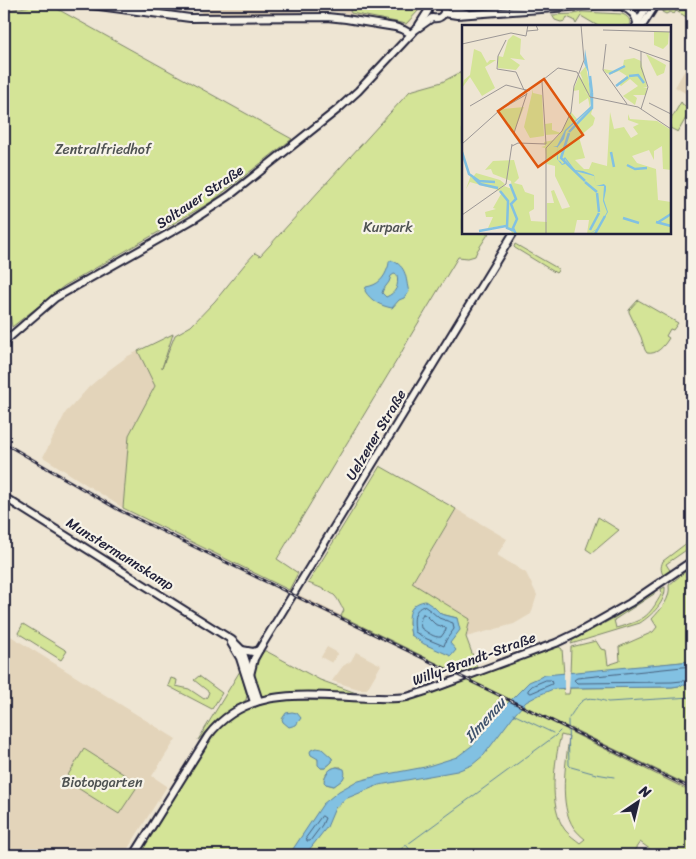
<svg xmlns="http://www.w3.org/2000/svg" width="696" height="859" font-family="Sriracha,sans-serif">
	<rect width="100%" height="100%" fill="#eee5d3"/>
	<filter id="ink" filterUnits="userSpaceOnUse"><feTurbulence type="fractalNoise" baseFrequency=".02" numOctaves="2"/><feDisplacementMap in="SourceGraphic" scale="10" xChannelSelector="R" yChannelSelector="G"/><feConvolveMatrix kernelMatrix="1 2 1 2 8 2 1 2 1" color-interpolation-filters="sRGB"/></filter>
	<g filter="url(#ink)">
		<!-- built -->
		<g fill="#e3d4ba">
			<path d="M201 4H422L420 9 407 25 345 13 330 11 289 12 280 14H201Z"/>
			<path d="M692 58V97L675 87Z"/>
			<path d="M138 351 155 386 129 435 123 508 43 457 66 412 73 405 89 387 109 370 128 356Z"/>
			<path d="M456 509 507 539 497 555 526 573 537 595 531 614 514 624 466 637 412 583Z"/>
			<path d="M289 590 453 670 451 673 287 594Z"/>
			<path d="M4 632 176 739 152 776 167 786 124 855H11L4 851Z"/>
			<path d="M327 647 338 653 332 663 321 657Z"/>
			<path d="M356 652 381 665 367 689H359L332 681 343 666 351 661Z"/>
			<path d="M571 728 692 787V792L569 731Z"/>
		</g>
		<!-- green -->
		<g fill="#d4e497" stroke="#7b8369" fill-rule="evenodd">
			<path d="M352 4H422L419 10 406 24 351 13 350 11Z"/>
			<path d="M36 5 52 6 292 139 211 202 64 286 12 327 4 272V11Z"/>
			<path d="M689 10 690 11V19L676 11 674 14 670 12 666 14 662 12V11Z"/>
			<path d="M582 12 622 14C628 16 631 20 630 26H598L581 16 576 24 574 20 567 17 565 21 561 22 555 20 552 15 574 14Z"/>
			<path d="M463 71V232L489 233 477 251 475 256 468 258 458 257 411 335 400 355 277 559 298 573 289 590 123 508 129 435 155 386 138 351 173 334 162 368 175 335 191 326 215 301 245 264 255 253 260 256 410 91 442 82Z"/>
			<path d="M681 102 682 103V104L691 109 678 132 670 128V121Z"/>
			<path d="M515 244 557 268 558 270 557 272 556 273 515 248 514 247Z"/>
			<path d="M638 300 678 323 673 330 670 329 666 336 669 338C664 346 657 355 647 353L645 350 641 337 629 312V310Z"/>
			<path d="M380 466 456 509 412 583 470 619 466 637 477 667 459 674 341 616 344 610C340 606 339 600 335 596 330 591 316 586 308 583ZM434 607 441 614 457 618 450 643 411 635 409 623 411 610Z"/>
			<path d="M598 517 619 530 592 553 586 549Z"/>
			<path d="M692 539V546L666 564 671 572 664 577C661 571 660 568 663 561Z"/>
			<path d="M692 566V661L570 674 571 647 596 641 601 649 606 650 608 665 620 661 619 647 653 632 657 627 652 619C661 609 671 599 669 585Z"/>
			<path d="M665 587C666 602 652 615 640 623L571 644 573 640 614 618 654 592V594L614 620 616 628C643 620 648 619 662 593L661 589Z"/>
			<path d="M23 624 67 651 61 660 18 633Z"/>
			<path d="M557 647H559L562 649 564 674H562V689H564V694H569L570 688 672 687 692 684V787L571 728 569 731 692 792V855H658L640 842 631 855H139L210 738C233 713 254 702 288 700L384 702 406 700 443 689ZM561 735 569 737C566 763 558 805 574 828 577 832 581 836 585 839L580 843C575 839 569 835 565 830 548 807 554 761 561 735ZM332 758V762L325 768H321L319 765 318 759ZM337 767H341L343 779 334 786 326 784 324 779C327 772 330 768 337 767Z"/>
			<path d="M261 651H266L320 680 359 694 290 693 263 696C248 683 252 667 261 651Z"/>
			<path d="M240 671 247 695 246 700 215 722 198 740Z"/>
			<path d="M199 676 222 693 212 709 168 686 171 678 177 680 176 686 189 689 204 699 207 697 209 692 194 680Z"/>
			<path d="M84 749 139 784 119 814 65 780Z"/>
		</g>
		<!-- water -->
		<g fill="#82c1e2" stroke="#5c819f" fill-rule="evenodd">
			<path d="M391 260C408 267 405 278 409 292L404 298 399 300 392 308C381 306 371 301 365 291L366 287C378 285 384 279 388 267 390 261 387 265 391 260ZM394 274 397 275C399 286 396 293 386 297L382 293 383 290 389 282 391 276Z"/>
			<path d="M425 601 434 607 441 614 457 618 460 630 450 643 456 650 451 656 424 644 411 635C408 620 406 604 425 601Z"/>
			<path d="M692 661V684L672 687 570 688 553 689 539 695 526 702 514 715 484 755 472 765 457 771 379 785 345 799 335 808 327 827 309 850 307 855H289L323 804 339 791 355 782 377 776 425 767 457 757 474 744 503 708 529 682 545 675Z"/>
			<path d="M292 712 297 713 301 718 296 725 289 727 283 722 282 719 286 713Z"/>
			<path d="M316 748 322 749 332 758V762L325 768H321L318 765V759L311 755 310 752 311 750Z"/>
			<path d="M337 767 344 769C347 778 341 781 334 786L326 784 324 782C325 774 329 768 337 767Z"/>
		</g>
		<!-- pier -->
		<path fill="#eee5d3" d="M564 671H570L569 691 564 692Z"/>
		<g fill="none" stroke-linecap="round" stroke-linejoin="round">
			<!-- shore -->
			<g stroke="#48627e" stroke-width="1">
				<path d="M424 606 431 611 439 618 453 623 454 629 446 640 444 646 427 639 415 632C414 622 412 609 424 606Z"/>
				<path d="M423 614 427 616 435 624 446 628V630L441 637C434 638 427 632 421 628 420 624 420 617 423 614Z"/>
				<path d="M692 666 577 678 574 680 577 683 672 682 692 680"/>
				<path d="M546 680H551L552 684 531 693 528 692V690L532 686Z"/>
				<path d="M322 816 325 818 322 825 310 841H307L306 838Z"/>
			</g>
			<!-- stream -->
			<g stroke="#5c819f" stroke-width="1">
				<path d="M513 714 553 733"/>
				<path d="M569 718C582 699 583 694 608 702L692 697"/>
				<path d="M568 720 569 765 571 767 596 774 614 777"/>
				<path d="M407 846 414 855"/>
				<path d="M393 855 555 736 560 731"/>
			</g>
			<!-- secondary casing -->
			<g stroke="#22223b" stroke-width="10">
				<g id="secondary">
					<path d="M4 4H7"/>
					<path d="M84 4 190 18 327 17 346 19 395 27 404 30 411 34"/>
					<path d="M441 4 444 9V13"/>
					<path d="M447 4 455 10 466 13"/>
					<path d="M611 4 615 6H662L667 5 668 4"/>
					<path d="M623 7C630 10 636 14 637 23"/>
					<path d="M444 13 457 15 612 4"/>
					<path d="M419 25 428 11V8L431 4"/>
					<path d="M636 26 648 4"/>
					<path d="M642 26 656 4"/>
					<path d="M4 342 55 298 168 234 194 219 229 196 337 110 358 91 415 30 432 18C438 19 441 18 444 13"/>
					<path d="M4 497 232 640 242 650 259 701"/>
					<path d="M231 643 240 658 254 702"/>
					<path d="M242 650 253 652 259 650"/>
					<path d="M250 675 254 659 259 650 514 232"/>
					<path d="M134 855 208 736C247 684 312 696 369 698 381 698 395 699 407 697 413 695 420 693 426 691L556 643 577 633 630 603 692 561"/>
				</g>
			</g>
			<!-- secondary -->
			<use href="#secondary" stroke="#f7f3e8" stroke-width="6"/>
			<!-- rail casing -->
			<g stroke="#22223b" stroke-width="3">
				<path id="rail" d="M4 443 119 510 692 789"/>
			</g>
			<!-- rail -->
			<use href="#rail" stroke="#f7f3e8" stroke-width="1" stroke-dasharray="4" stroke-linecap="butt"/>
		</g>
	</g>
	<g text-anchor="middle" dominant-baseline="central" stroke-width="4.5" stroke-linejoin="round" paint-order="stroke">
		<!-- park labels -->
		<g font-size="14" fill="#4e5252" stroke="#f7f3e8">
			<text x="103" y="149">Zentralfriedhof</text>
			<text x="388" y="227">Kurpark</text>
			<text x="102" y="782">Biotopgarten</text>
		</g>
		<!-- street labels -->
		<g font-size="14" fill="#22223b" stroke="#f7f3e8">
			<text transform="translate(200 197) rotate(-34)">Soltauer Straße</text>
			<text transform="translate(376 435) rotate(-59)">Uelzener Straße</text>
			<text transform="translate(120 554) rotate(32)">Munstermannskamp</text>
			<text transform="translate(474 659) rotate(-20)">Willy-Brandt-Straße</text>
		</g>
		<!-- water labels -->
		<g font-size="15" font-style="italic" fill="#3f526d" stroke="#f7f3e8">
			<text transform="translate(485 720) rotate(-48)">Ilmenau</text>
		</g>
	</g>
	<!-- overview -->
	<g transform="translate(462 25)">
		<rect width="209" height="209" fill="#eee5d3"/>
		<path d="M192 6 207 7 206 19 201 24 192 20ZM51 10 59 14 58 29 63 35 48 33 58 40 54 45 36 43V31L41 32 46 15ZM12 24 19 27 25 38 28 35H34L23 42 33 63 20 71 8 52 0 63 2 55 8 50ZM184 29 204 40 202 48 195 51ZM172 33 179 36 185 62H181L185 63 184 70H171L175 73 173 80 161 71 176 61 168 54 159 61 156 58 165 51 157 46 149 49 144 48 141 44 153 46 161 41 162 35ZM124 41 129 71 122 66 129 72 128 83 126 73 117 79V65L111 66 117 51 121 55 118 48ZM71 64V68L80 70 82 111 68 113 62 102ZM130 73 131 82 129 89 133 93 131 100 117 112 123 133 113 135 122 144H127L130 137 145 141 148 87 152 104 162 102 169 113 176 109 171 102 177 99 166 95V89L168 94 195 96 209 105V145L201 144 200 121 192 126V135L187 125 170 131 175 138 194 144 196 175 209 177V209H125L127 195H115L112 209H51L44 200 26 203 31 192H24L23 187 34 184 31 183 39 169 36 165 42 161 50 164 49 156 31 149 29 144 23 145 31 136 52 135 57 153 52 158 60 160 63 167 72 170V184L67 187 69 196 85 197V178H92L89 166 92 165 100 184 108 182 93 151V141L85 139 83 123 79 122 83 121 82 117 92 115 98 109 83 110V99L90 98V105L99 108 109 87 115 94 105 105 129 84ZM62 82 52 107 36 88 40 84ZM14 148 38 155 43 159 36 165 8 157 4 164 9 150 11 152Z" fill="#d4e497"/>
		<path d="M123 24 127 48 130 82 104 106 102 114 95 123 96 135 99 137 100 139 102 138 101 134 103 132 113 145 121 146 132 150 134 161 142 159 144 161V165L142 175 146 187 136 204 127 209 136 203 145 187 141 176 142 161H134L132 151 113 146 103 134V139L100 140 95 134V122L91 121H95L103 105 129 81 126 47 122 38Z" fill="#82c1e2"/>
		<path fill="none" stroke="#82c1e2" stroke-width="2.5" d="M147 49 163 41M128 51 130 68M167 51 176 50 182 58M154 61 166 52M107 107 130 83V68M107 108 99 133 123 156M0 127 7 149 17 156 33 157M149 127 152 142M165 140 173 144 185 143M11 152 18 159 36 163M123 157 135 167M48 159 54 174 49 179 55 194 51 203 54 209M38 166 46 176 45 203 53 206M135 168 137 187M161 193 177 198M194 197 209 201M195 198 209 189M128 205 137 188M17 206 44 201M133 209 143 191"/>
		<path fill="none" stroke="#9c9796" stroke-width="1" d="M141 5 209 7M65 6 76 5 74 0M44 15 36 31 35 44 54 47 62 65H68M0 19 49 8 64 11 66 0M144 19 141 45 165 79M167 22 209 37M80 57 84 119M77 58 96 43 115 47 128 72 176 82 209 104M187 78 209 89M8 81 44 60 64 65M179 84 186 62 179 42V26M52 108 65 68M0 119 38 85 65 69M50 121 56 118 84 119M0 190 44 159 50 119M84 209V123L100 106 109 87 112 61 122 35 119 0"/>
		<path fill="#de560e" fill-opacity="0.15" stroke="#de560e" stroke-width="2.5" d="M82 54 121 110 76 142 36 86Z"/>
		<rect width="209" height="209" fill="none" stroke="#22223b" stroke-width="2.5"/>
	</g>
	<!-- margin -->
	<rect width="696" height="859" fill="none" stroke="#f7f3e8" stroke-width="20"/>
	<rect x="10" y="10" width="676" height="839" fill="none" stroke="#22223b" stroke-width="2" filter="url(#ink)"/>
	<!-- north arrow -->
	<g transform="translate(638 802) rotate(35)" stroke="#f7f3e8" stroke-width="4" paint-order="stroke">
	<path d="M0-4L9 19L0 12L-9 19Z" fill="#22223b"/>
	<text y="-8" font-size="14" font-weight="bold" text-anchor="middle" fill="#22223b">N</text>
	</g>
</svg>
